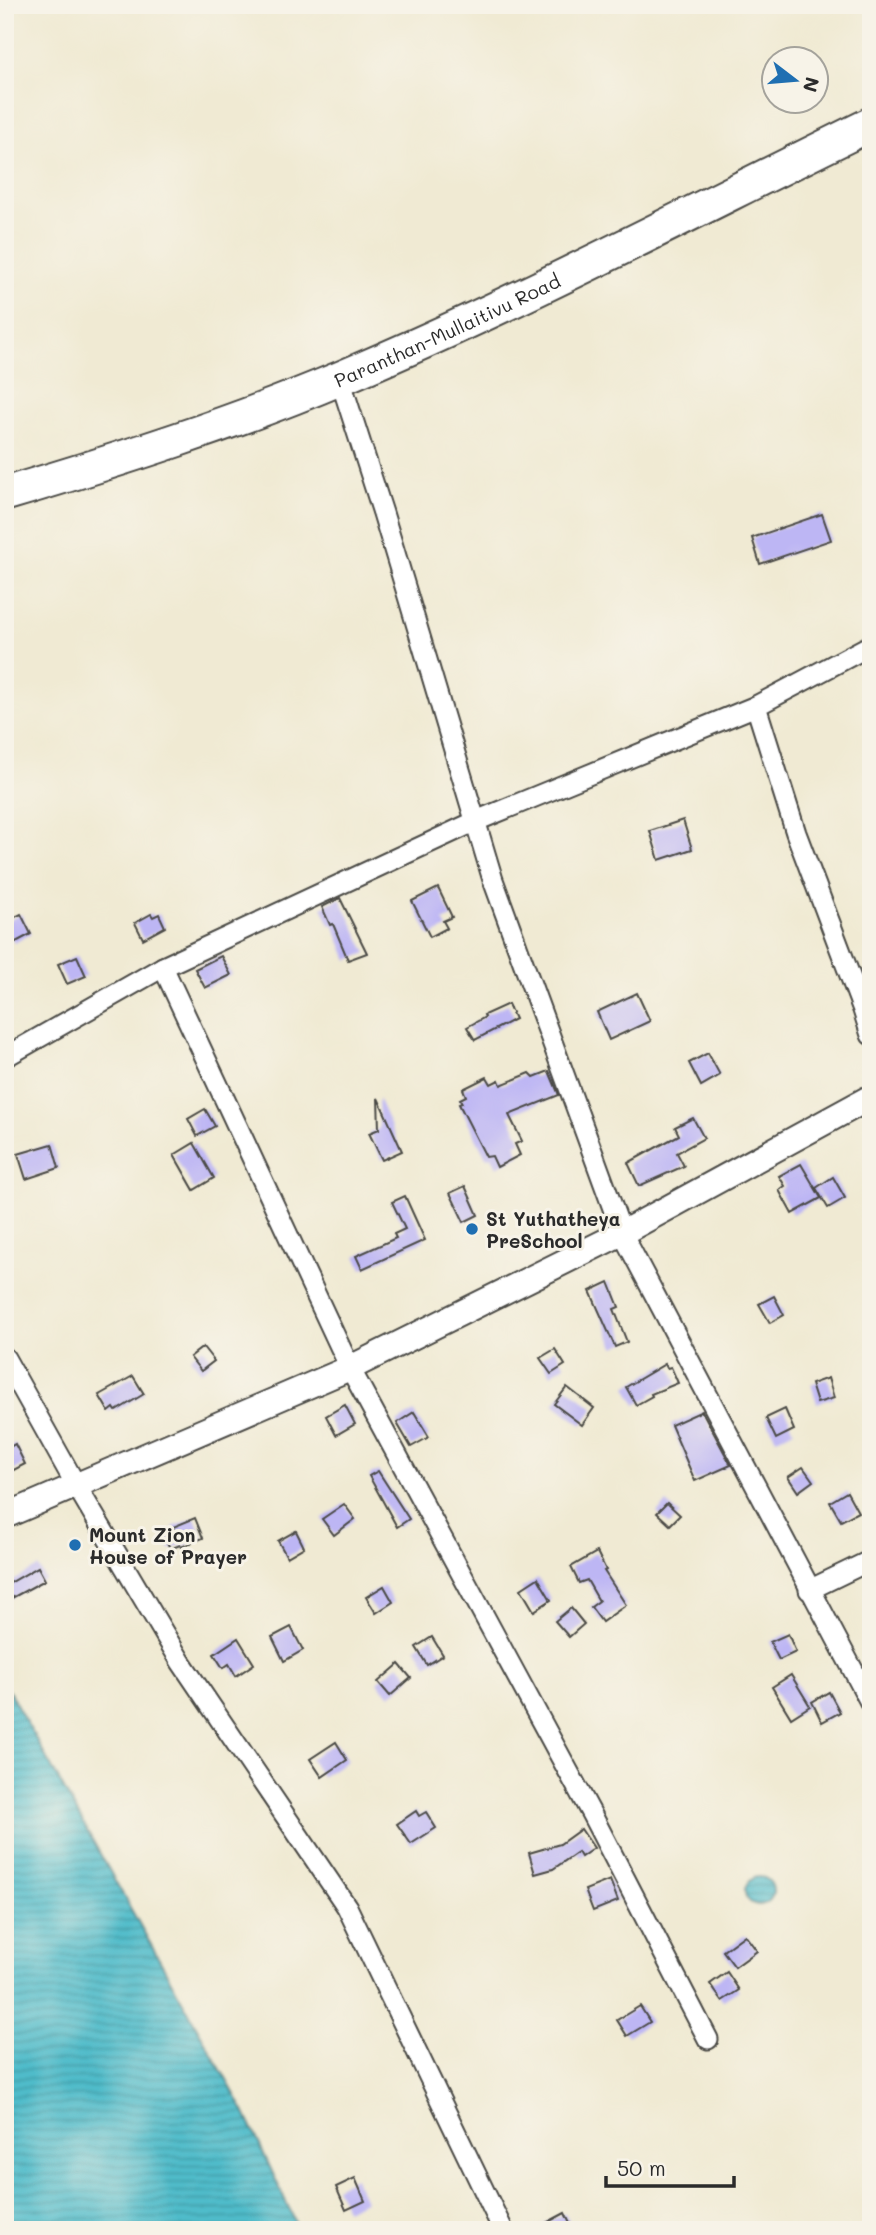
<svg xmlns="http://www.w3.org/2000/svg" width="876" height="2235" font-family="Mali,sans-serif">
	<defs>
		<pattern id="water-rules" width="6" height="5" patternUnits="userSpaceOnUse" patternTransform="scale(1.75)"><rect width="6" height="5" fill="#4fbcca"/><path d="M0 2.5h6" fill="none" stroke="#4299a4"/></pattern>
	</defs>
	<rect width="100%" height="100%" fill="#f7f3e8"/>
	<filter id="ink" filterUnits="userSpaceOnUse"><feTurbulence type="fractalNoise" baseFrequency=".0143" numOctaves="2"/><feDisplacementMap in="SourceGraphic" scale="14" xChannelSelector="R" yChannelSelector="G"/><feConvolveMatrix kernelMatrix="1 2 1 2 8 2 1 2 1" color-interpolation-filters="sRGB"/></filter>
	<filter id="wash" filterUnits="userSpaceOnUse"><feTurbulence type="fractalNoise" baseFrequency=".00686" numOctaves="4" result="noise"/><feDisplacementMap in="SourceGraphic" scale="28" xChannelSelector="R" yChannelSelector="G"/><feGaussianBlur stdDeviation="1.57" result="paint"/><feColorMatrix in="noise" values="0 0 0 0 0 0 0 0 0 0 0 0 0 0 0 0 0 1.4 0 .05"/><feComposite in="paint" operator="in"/></filter>
	<g filter="url(#wash)">
		<rect width="100%" height="100%" fill="#f0ead3"/>
		<!-- water -->
		<g fill="url(#water-rules)" stroke="#3d747a" stroke-width="2">
			<path d="M5 1684 244 2111 299 2230H5Z"/>
			<circle cx="759" cy="1891" r="14"/>
		</g>
		<g id="blocks">
			<!-- building -->
			<g fill="#bdb6f4">
				<path d="M822 514 831 540 760 564 752 538Z"/>
				<path d="M683 820 692 849 659 860 650 831Z"/>
				<path d="M438 888 452 917 443 921 447 928 430 937 412 901Z"/>
				<path d="M340 898 367 953 348 960 333 924 330 925 322 907Z"/>
				<path d="M21 914 31 934 14 943 5 922Z"/>
				<path d="M151 914 153 917 159 914 165 927 143 939 135 923Z"/>
				<path d="M77 956 86 976 67 984 58 964Z"/>
				<path d="M221 956 231 975 205 988 195 969Z"/>
				<path d="M637 993 650 1021 609 1040 597 1012Z"/>
				<path d="M508 1004 515 1019 475 1040 467 1027 485 1017 484 1015Z"/>
				<path d="M708 1053 720 1075 701 1086 689 1063Z"/>
				<path d="M549 1071 559 1095 509 1115 522 1141 515 1144 520 1155 497 1167 492 1156 486 1157 459 1104 462 1103 460 1099 466 1096 463 1089 487 1077 491 1084 499 1080 501 1085 530 1073 534 1077Z"/>
				<path d="M378 1098 402 1151 382 1160 369 1133 379 1129Z"/>
				<path d="M205 1109 215 1126 197 1136 188 1119Z"/>
				<path d="M693 1118 704 1138 677 1153 684 1166 639 1186 628 1163 679 1135 675 1127Z"/>
				<path d="M194 1143 214 1178 194 1190 174 1155Z"/>
				<path d="M52 1144 59 1168 26 1179 18 1154Z"/>
				<path d="M801 1164 821 1198 792 1214 779 1190 785 1186 779 1176Z"/>
				<path d="M833 1177 845 1198 828 1208 816 1188Z"/>
				<path d="M465 1186 478 1215 464 1222 450 1193Z"/>
				<path d="M405 1196 425 1240 362 1269 356 1256 396 1238 394 1234 405 1229 392 1202Z"/>
				<path d="M609 1282 619 1307 614 1309 627 1342 615 1347 590 1291Z"/>
				<path d="M774 1296 784 1315 770 1323 759 1304Z"/>
				<path d="M203 1347 214 1361 201 1371 190 1357Z"/>
				<path d="M555 1349 565 1365 551 1374 540 1358Z"/>
				<path d="M665 1364 667 1368 671 1367 678 1383 651 1394 652 1396 636 1405 626 1387Z"/>
				<path d="M133 1376 144 1394 116 1411 114 1408 109 1412 99 1395Z"/>
				<path d="M828 1378 834 1398 817 1403 811 1384Z"/>
				<path d="M567 1387 594 1408 582 1425 554 1404Z"/>
				<path d="M345 1405 355 1424 336 1435 326 1416Z"/>
				<path d="M785 1409 794 1430 776 1439 766 1418Z"/>
				<path d="M702 1411 731 1465 695 1481 671 1425Z"/>
				<path d="M414 1412 429 1437 411 1447 397 1423Z"/>
				<path d="M15 1444 25 1464 10 1472 5 1462V1450Z"/>
				<path d="M803 1467 813 1481 798 1492 788 1477Z"/>
				<path d="M378 1471 409 1519 397 1527 369 1476Z"/>
				<path d="M847 1492 858 1512 841 1521 830 1502Z"/>
				<path d="M667 1503 680 1515 670 1525 657 1513Z"/>
				<path d="M344 1504 355 1519 334 1535 322 1519Z"/>
				<path d="M195 1518 203 1538 181 1547 180 1545 170 1549 165 1537 175 1532 173 1527Z"/>
				<path d="M296 1531 304 1547 287 1557 278 1541Z"/>
				<path d="M597 1552 606 1570 604 1571 626 1605 602 1622 591 1607 599 1601 587 1580 579 1583 571 1567Z"/>
				<path d="M38 1567 45 1580 10 1599 5 1586Z"/>
				<path d="M538 1578 551 1600 534 1611 521 1589Z"/>
				<path d="M384 1586 393 1602 376 1613 366 1597Z"/>
				<path d="M571 1608 584 1624 569 1637 555 1621Z"/>
				<path d="M291 1627 303 1650 284 1661 272 1637Z"/>
				<path d="M788 1634 796 1652 779 1660 770 1642Z"/>
				<path d="M432 1637 443 1655 427 1665 416 1647Z"/>
				<path d="M238 1638 254 1664 236 1676 229 1664 223 1668 214 1654Z"/>
				<path d="M399 1664 411 1678 390 1696 378 1682Z"/>
				<path d="M791 1675 810 1706 791 1718 772 1687Z"/>
				<path d="M829 1692 840 1712 822 1722 812 1702Z"/>
				<path d="M336 1742 347 1760 322 1777 310 1759Z"/>
				<path d="M416 1811 419 1816 426 1812 436 1828 411 1844 397 1824Z"/>
				<path d="M581 1829 594 1848 581 1857 578 1852 553 1869 535 1874 529 1853 560 1844Z"/>
				<path d="M610 1880 618 1901 593 1911 585 1890Z"/>
				<path d="M745 1935 757 1951 735 1967 723 1951Z"/>
				<path d="M727 1972 739 1990 722 2001 710 1984Z"/>
				<path d="M640 2006 650 2022 627 2036 617 2020Z"/>
				<path d="M355 2178 365 2201 346 2210 336 2187Z"/>
				<path d="M565 2213 573 2230H533Z"/>
			</g>
		</g>
	</g>
	<g filter="url(#ink)">
		<use href="#blocks" fill-opacity="0" stroke="#494844" stroke-width="2"/>
		<g fill="none" stroke-linecap="round" stroke-linejoin="round">
			<!-- minor casing -->
			<g stroke="#494844" stroke-width="23">
				<g id="minor">
					<path d="M340 379 383 513 493 880 622 1233 871 1704"/>
					<path d="M871 645 756 706 796 833 863 1010 871 1035"/>
					<path d="M163 967 350 1368 592 1815 708 2039"/>
					<path d="M5 1057 163 967 476 821 756 706"/>
					<path d="M5 1358 76 1485 181 1662 347 1907 503 2230"/>
					<path d="M809 1590 871 1560"/>
				</g>
			</g>
			<!-- tertiary casing -->
			<g stroke="#494844" stroke-width="28">
				<path id="tertiary" d="M5 1516 350 1368 622 1233 871 1097"/>
			</g>
			<!-- trunk casing -->
			<g stroke="#494844" stroke-width="37">
				<g id="trunk">
					<path id="s1" d="M5 494C119 460 232 424 341 378 521 302 695 210 871 124"/>
				</g>
			</g>
			<!-- minor -->
			<use href="#minor" stroke="#fff" stroke-width="19"/>
			<!-- tertiary -->
			<use href="#tertiary" stroke="#fff" stroke-width="24"/>
			<!-- trunk -->
			<use href="#trunk" stroke="#fff" stroke-width="33"/>
		</g>
	</g>
	<!-- markers -->
	<g fill="#1f6fb2" stroke="#f7f3e8" stroke-width="2.5">
		<circle cx="472" cy="1229" r="7"/>
		<circle cx="75" cy="1545" r="7"/>
	</g>
	<g text-anchor="middle" dominant-baseline="central" stroke-width="6" stroke-linejoin="round" paint-order="stroke">
		<!-- street labels -->
		<g font-size="19" fill="#2b2b2b" stroke="#f7f3e8">
			<text stroke="none"><textPath href="#s1" startOffset="472">Paranthan-Mullaitivu Road</textPath></text>
		</g>
		<!-- poi labels -->
		<g font-size="19" font-weight="bold" fill="#2b2b2b" stroke="#f7f3e8" text-anchor="start">
			<text x="486" y="1218">St Yuthatheya<tspan x="486" dy="22">PreSchool</tspan></text>
			<text x="89" y="1534">Mount Zion<tspan x="89" dy="22">House of Prayer</tspan></text>
		</g>
	</g>
	<!-- margin -->
	<rect width="876" height="2235" fill="none" stroke="#f7f3e8" stroke-width="28"/>
	<!-- north arrow -->
	<g transform="translate(795 80) rotate(106)"><circle r="33" fill="#f7f3e8" stroke="#a5a39c" stroke-width="2"/>
	<path d="M0-5L12 26L0 18L-12 26Z" fill="#1f6fb2"/>
	<text y="-10" font-size="19" font-weight="bold" text-anchor="middle" fill="#2b2b2b">N</text>
	</g>
	<!-- scale -->
	<path d="M606 2176v10h128v-10" fill="none" stroke="#2b2b2b" stroke-width="3.5"/>
	<text x="617" y="2176" font-size="21" fill="#2b2b2b" stroke="#f7f3e8" stroke-width="5" paint-order="stroke">50 m</text>
</svg>
